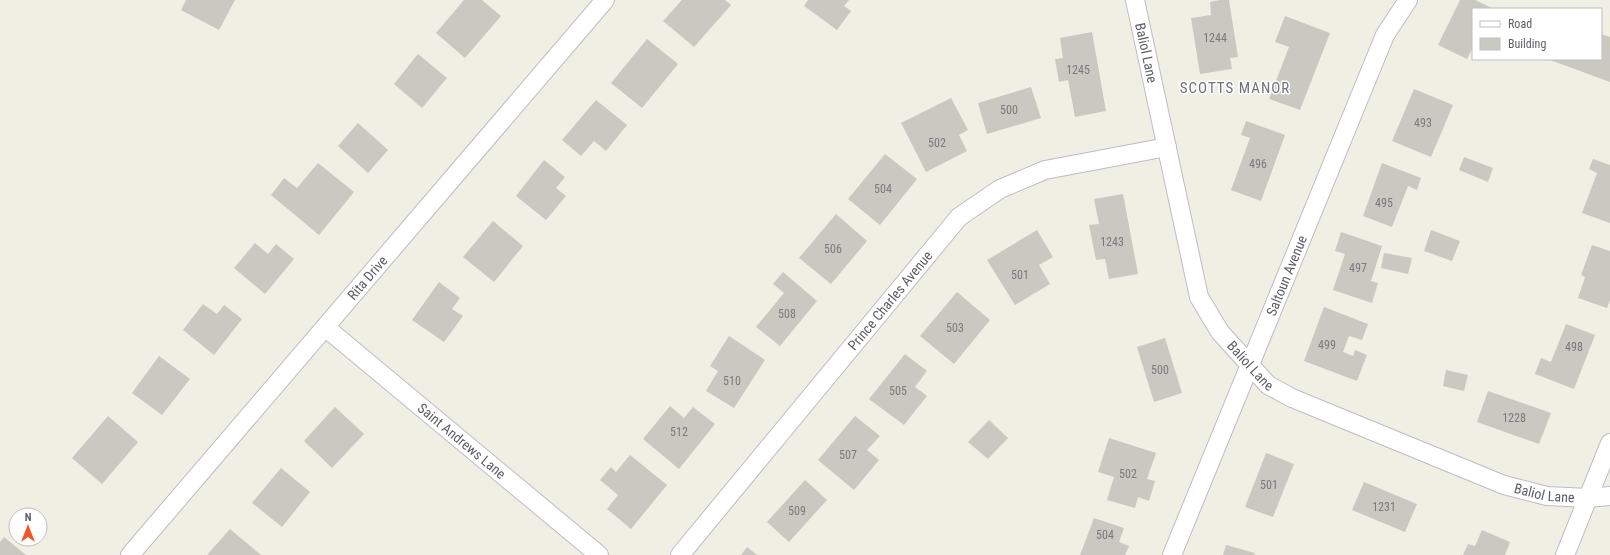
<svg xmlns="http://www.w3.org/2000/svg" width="1610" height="555" font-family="'Roboto Condensed',sans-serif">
	<rect width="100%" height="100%" fill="#efefe4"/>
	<!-- building -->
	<g fill="#cac9c1">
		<path d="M186 0H235L219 30 181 10Z"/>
		<path d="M464 0H482L501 16 465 58 436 33Z"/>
		<path d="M682 0H725L731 5 694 47 663 21Z"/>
		<path d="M808 0H849L844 6 851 11 837 30 804 6Z"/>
		<path d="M1220 0H1229L1238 57 1230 58 1232 69 1200 74 1191 18 1211 15 1210 2Z"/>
		<path d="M1460 0H1475L1494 9H1473V47L1467 59 1438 45Z"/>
		<path d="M1285 16 1330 33 1300 110 1269 99 1289 47 1275 42Z"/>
		<path d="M1092 32 1106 111 1075 117 1068 80 1059 82 1055 59 1063 58 1060 38Z"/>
		<path d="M1601 34 1610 37V82L1550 60 1601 59Z"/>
		<path d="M647 39 678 64 642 108 611 83Z"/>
		<path d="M418 54 447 78 422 108 394 84Z"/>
		<path d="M1031 87 1041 118 987 134 978 103Z"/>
		<path d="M1414 89 1453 105 1431 157 1392 141Z"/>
		<path d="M951 98 968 130 959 135 967 151 926 172 901 123Z"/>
		<path d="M596 100 627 125 606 151 594 141 581 156 562 140Z"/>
		<path d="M1246 121 1285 135 1261 201 1231 190 1250 138 1241 135Z"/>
		<path d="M358 123 388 150 368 173 338 146Z"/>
		<path d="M885 154 917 179 880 225 848 199Z"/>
		<path d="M1464 157 1493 168 1488 182 1459 170Z"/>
		<path d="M1593 159 1610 165V223L1582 213 1597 173 1589 169Z"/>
		<path d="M544 160 565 177 556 188 566 196 546 220 516 196Z"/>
		<path d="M318 163 354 192 319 235 271 195 284 178 297 188Z"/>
		<path d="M1382 163 1421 178 1417 190 1408 186 1392 227 1363 216Z"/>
		<path d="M1123 194 1138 274 1109 279 1105 259 1096 260 1089 225 1099 224 1094 199Z"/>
		<path d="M836 214 867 241 831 284 799 258Z"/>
		<path d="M493 221 523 246 494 282 463 257Z"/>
		<path d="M1037 230 1053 257 1039 265 1050 284 1015 305 987 260Z"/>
		<path d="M1431 230 1460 241 1452 261 1424 251Z"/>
		<path d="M1341 232 1382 246 1371 281 1378 283 1372 303 1333 290 1345 254 1335 251Z"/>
		<path d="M255 243 268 254 276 244 294 259 265 294 234 268Z"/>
		<path d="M1592 245 1610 251V300L1607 308 1578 298 1585 277 1581 275Z"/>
		<path d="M1384 253 1412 258 1408 274 1381 268Z"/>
		<path d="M783 272 817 301 780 346 756 327 784 293 773 284Z"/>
		<path d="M439 282 460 298 452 309 463 316 444 342 412 320Z"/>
		<path d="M957 292 990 320 954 364 920 336Z"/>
		<path d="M203 304 217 314 224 305 242 319 214 355 183 330Z"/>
		<path d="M1324 307 1368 324 1362 340 1349 336 1343 352 1353 356 1355 350 1367 355 1357 381 1304 361Z"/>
		<path d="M1566 324 1595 335 1574 389 1535 374 1541 358 1551 362Z"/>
		<path d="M729 336 765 360 734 408 706 391 718 371 710 366Z"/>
		<path d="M1165 338 1182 393 1154 402 1137 347Z"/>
		<path d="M905 354 927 371 915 387 927 396 904 425 869 399Z"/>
		<path d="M159 356 190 379 162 415 132 393Z"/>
		<path d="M1446 370 1468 375 1464 391 1443 386Z"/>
		<path d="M1488 391 1551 413 1539 444 1477 422Z"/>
		<path d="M670 406 684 418 693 407 715 424 679 469 643 439Z"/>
		<path d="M335 407 364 434 332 468 304 441Z"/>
		<path d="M108 416 138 442 102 484 72 458Z"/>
		<path d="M855 416 880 436 867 450 879 460 854 490 818 460Z"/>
		<path d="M989 420 1008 438 988 459 968 442Z"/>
		<path d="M1109 438 1156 453 1147 479 1155 481 1149 501 1138 497 1135 508 1107 500 1114 477 1098 472Z"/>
		<path d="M1266 453 1294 464 1273 517 1245 507Z"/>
		<path d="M630 455 667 485 631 529 607 509 618 495 600 480 611 467 616 472Z"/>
		<path d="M281 468 310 492 282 527 252 503Z"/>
		<path d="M805 480 827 500 789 542 767 522Z"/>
		<path d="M1364 482 1417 504 1405 532 1352 510Z"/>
		<path d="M1094 518 1124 528 1119 542 1129 546 1125 555H1080Z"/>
		<path d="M230 529 261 555H207Z"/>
		<path d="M1482 530 1510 542 1505 555H1463L1468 544 1475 546Z"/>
		<path d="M4 537 26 555H0V542Z"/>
		<path d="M1226 545 1255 553 1254 555H1223Z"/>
		<path d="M747 547 757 555H741Z"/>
	</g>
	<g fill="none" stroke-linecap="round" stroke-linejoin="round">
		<!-- minor casing -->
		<g stroke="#bcbdc4" stroke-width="20">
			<g id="minor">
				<path id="s1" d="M1135 0 1199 297 1220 332 1268 385 1292 398 1504 485 1547 496 1588 498 1610 496"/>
				<path id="s2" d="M325 327 599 555"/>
				<path id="s3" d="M130 555 605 0"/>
				<path id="s4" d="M680 555 959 217 1000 189 1045 170 1167 147"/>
				<path id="s5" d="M1172 555 1385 35 1408 0"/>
				<path d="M1565 555 1610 443"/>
			</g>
		</g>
		<!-- minor -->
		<use href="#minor" stroke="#fff" stroke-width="18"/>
	</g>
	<g text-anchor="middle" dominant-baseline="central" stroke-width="3" stroke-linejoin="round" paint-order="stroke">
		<!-- number labels -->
		<g font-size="12" fill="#787a7d">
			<text x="1215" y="38">1244</text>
			<text x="1078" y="70">1245</text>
			<text x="1009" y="110">500</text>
			<text x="1423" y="123">493</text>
			<text x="937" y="143">502</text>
			<text x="1258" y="164">496</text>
			<text x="883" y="189">504</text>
			<text x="1384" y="203">495</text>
			<text x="1112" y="242">1243</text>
			<text x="833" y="249">506</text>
			<text x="1358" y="268">497</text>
			<text x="1020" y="275">501</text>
			<text x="787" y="314">508</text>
			<text x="955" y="328">503</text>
			<text x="1327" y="345">499</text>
			<text x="1574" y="347">498</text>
			<text x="1160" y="370">500</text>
			<text x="732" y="381">510</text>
			<text x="898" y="391">505</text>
			<text x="1514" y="418">1228</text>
			<text x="679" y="432">512</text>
			<text x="848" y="455">507</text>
			<text x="1128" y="474">502</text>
			<text x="1269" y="485">501</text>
			<text x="1384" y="507">1231</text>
			<text x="797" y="511">509</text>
			<text x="1105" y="535">504</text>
		</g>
		<!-- street labels -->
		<g font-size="14" fill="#5c5f66" stroke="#fff">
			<text stroke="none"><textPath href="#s1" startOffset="54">Baliol Lane</textPath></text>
			<text stroke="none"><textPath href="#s5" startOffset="302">Saltoun Avenue</textPath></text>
			<text stroke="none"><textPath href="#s3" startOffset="365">Rita Drive</textPath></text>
			<text stroke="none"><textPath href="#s4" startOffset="330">Prince Charles Avenue</textPath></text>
			<text stroke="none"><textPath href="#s1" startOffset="390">Baliol Lane</textPath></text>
			<text stroke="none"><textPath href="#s2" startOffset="178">Saint Andrews Lane</textPath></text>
			<text stroke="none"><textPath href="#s1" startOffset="714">Baliol Lane</textPath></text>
		</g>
		<!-- neighbourhood labels -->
		<g font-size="15" letter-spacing="1" fill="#6d7178" stroke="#fff">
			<text x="1235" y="88">SCOTTS MANOR</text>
		</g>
	</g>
	<!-- legend -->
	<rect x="1472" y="8" width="130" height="52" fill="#ffffff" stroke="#bebfc2"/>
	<rect x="1480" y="21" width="20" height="6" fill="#ffffff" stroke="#bebfc2"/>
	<text x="1508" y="28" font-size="12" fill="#5c5f66">Road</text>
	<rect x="1480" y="38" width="20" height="12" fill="#cac9c1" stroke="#bebfc2"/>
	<text x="1508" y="48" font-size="12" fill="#5c5f66">Building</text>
	<!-- north arrow -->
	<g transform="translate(28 527)"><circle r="19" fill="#ffffff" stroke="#bebfc2"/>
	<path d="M0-3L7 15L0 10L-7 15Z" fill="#f45326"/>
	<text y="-6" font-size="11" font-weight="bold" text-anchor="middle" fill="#5c5f66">N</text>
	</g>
</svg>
